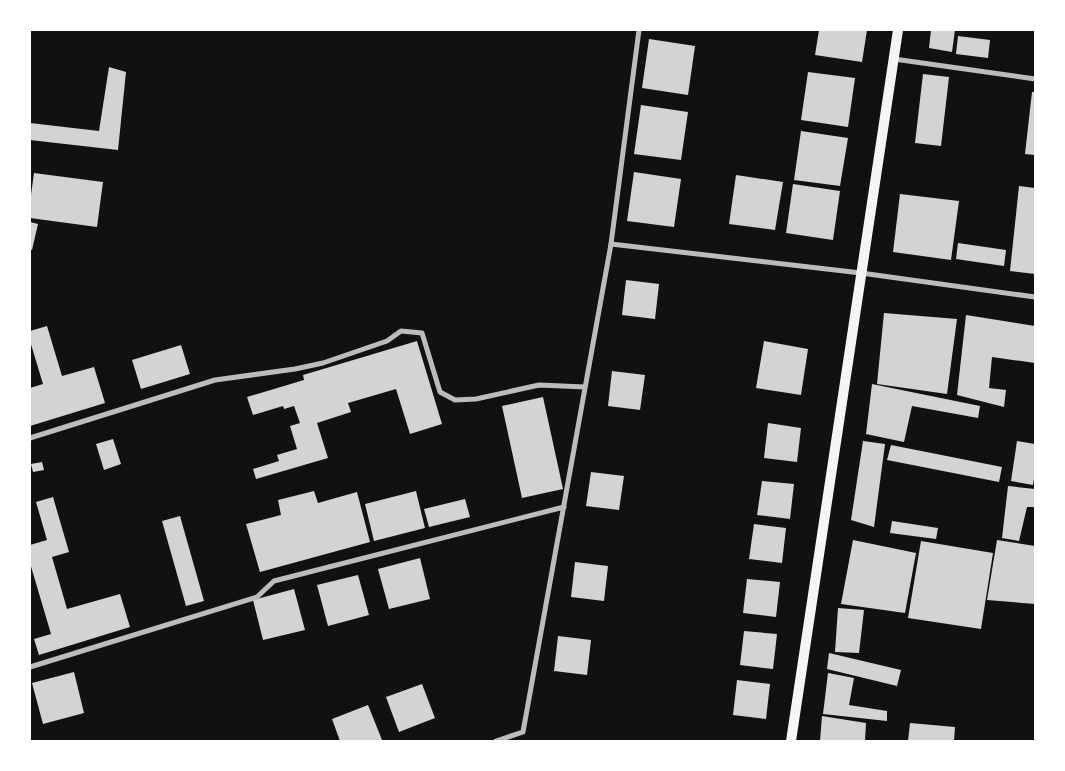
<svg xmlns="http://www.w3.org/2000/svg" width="1065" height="771" font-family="'Varela Round',sans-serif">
	<rect width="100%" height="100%" fill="#111"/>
	<!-- building -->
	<g fill="#d3d3d3">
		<path d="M819 30H867L862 62 815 55Z"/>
		<path d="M931 30H955L952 52 929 48Z"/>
		<path d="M958 36 990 40 988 58 956 54Z"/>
		<path d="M649 39 695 46 688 95 642 88Z"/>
		<path d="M109 67 126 72 118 150 30 140V123L99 131Z"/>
		<path d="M808 72 855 78 848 127 801 120Z"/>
		<path d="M923 74 949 77 941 146 915 143Z"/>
		<path d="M1032 92H1035V155L1025 154Z"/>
		<path d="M641 105 688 112 681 160 634 154Z"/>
		<path d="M801 131 848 138 840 186 794 180Z"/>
		<path d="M634 172 681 179 674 227 627 221Z"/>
		<path d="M34 173 103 182 97 227 30 218V202Z"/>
		<path d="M736 175 783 182 775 230 729 224Z"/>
		<path d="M793 184 840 191 833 240 786 233Z"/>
		<path d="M1019 186 1035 188V274L1010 271Z"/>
		<path d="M900 194 959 201 951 260 893 252Z"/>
		<path d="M30 222 38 224 32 250 30 249Z"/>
		<path d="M958 243 1006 250 1004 266 956 259Z"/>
		<path d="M626 280 659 284 655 319 622 315Z"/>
		<path d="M884 313 957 319 947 394 877 384Z"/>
		<path d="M966 315 1035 326V363L992 357 989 388 1006 390 1004 407 957 395Z"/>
		<path d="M47 326 62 376 94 367 105 403 30 426V388L43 384 30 341V331Z"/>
		<path d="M417 341 442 424 410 434 396 389 348 403 351 412 317 423 328 458 256 479 253 469 279 461 277 455 297 449 290 426 300 423 294 406 284 409 283 406 253 415 247 397 304 380 303 375Z"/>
		<path d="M764 341 808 349 801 395 756 388Z"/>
		<path d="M181 345 190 374 141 389 132 360Z"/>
		<path d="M612 371 645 375 640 410 608 406Z"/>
		<path d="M872 384 980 406 978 418 912 406 904 442 866 434Z"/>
		<path d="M543 397 563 489 522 498 502 406Z"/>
		<path d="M768 423 801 428 797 462 764 458Z"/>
		<path d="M113 439 121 464 104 470 96 444Z"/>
		<path d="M863 441 885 444 874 527 851 520Z"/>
		<path d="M1017 441 1035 444V472L1033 485 1011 481Z"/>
		<path d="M891 445 1002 467 999 482 887 460Z"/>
		<path d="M42 462 44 470 33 472 31 464Z"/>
		<path d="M591 472 624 476 619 510 586 506Z"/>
		<path d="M762 481 794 484 790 519 757 515Z"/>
		<path d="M1008 486 1035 489V507H1027L1019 541 1002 538Z"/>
		<path d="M314 491 318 503 357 492 370 542 260 572 246 524 281 515 278 500Z"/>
		<path d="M416 491 425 528 374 541 365 504Z"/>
		<path d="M53 497 69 552 52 557 67 609 120 594 130 627 39 655 34 639 51 634 30 563V545L47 540 36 502Z"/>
		<path d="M465 499 470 517 429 527 424 509Z"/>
		<path d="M180 516 204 601 186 606 162 521Z"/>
		<path d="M892 521 938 528 936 539 890 533Z"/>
		<path d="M754 524 786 528 782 563 749 559Z"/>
		<path d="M853 540 916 553 905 613 841 604Z"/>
		<path d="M997 540 1035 546V604L987 600Z"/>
		<path d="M921 541 993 553 981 629 908 618Z"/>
		<path d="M420 558 430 599 389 609 378 569Z"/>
		<path d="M575 562 608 566 604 601 571 597Z"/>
		<path d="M358 575 369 615 328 626 317 585Z"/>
		<path d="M747 579 780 582 776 617 743 613Z"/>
		<path d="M294 589 305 630 263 640 253 600Z"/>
		<path d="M838 608 864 610 859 653 835 652Z"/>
		<path d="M744 631 777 634 773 669 740 665Z"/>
		<path d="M558 636 591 640 587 675 554 671Z"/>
		<path d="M829 653 901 670 897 686 827 669Z"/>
		<path d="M74 672 84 713 43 724 32 683Z"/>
		<path d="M828 673 854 678 849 705 887 711V721L823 714Z"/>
		<path d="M737 680 770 684 766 719 733 715Z"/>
		<path d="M422 684 435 718 399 732 386 697Z"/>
		<path d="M368 705 382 740 340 741 332 719Z"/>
		<path d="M822 716 866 723 865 741H820Z"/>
		<path d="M910 723 955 727 954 741H908Z"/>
	</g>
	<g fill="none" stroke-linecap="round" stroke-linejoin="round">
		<!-- minor -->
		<g stroke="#bcbcbc" stroke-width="5">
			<path d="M894 59 1035 79"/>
			<path d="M611 244 861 273 1035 297"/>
			<path d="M30 438 215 380 295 369 323 363 387 341 401 331 422 333 440 392 455 400 476 399 539 385 585 387"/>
			<path d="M30 667 257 597 274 581 564 507"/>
			<path d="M496 741 523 732 611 244 639 30"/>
		</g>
		<!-- secondary -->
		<path stroke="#f5f5f5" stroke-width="10" d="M791 741 898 30"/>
	</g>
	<!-- border -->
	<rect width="1065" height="771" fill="none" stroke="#ffffff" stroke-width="62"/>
</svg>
